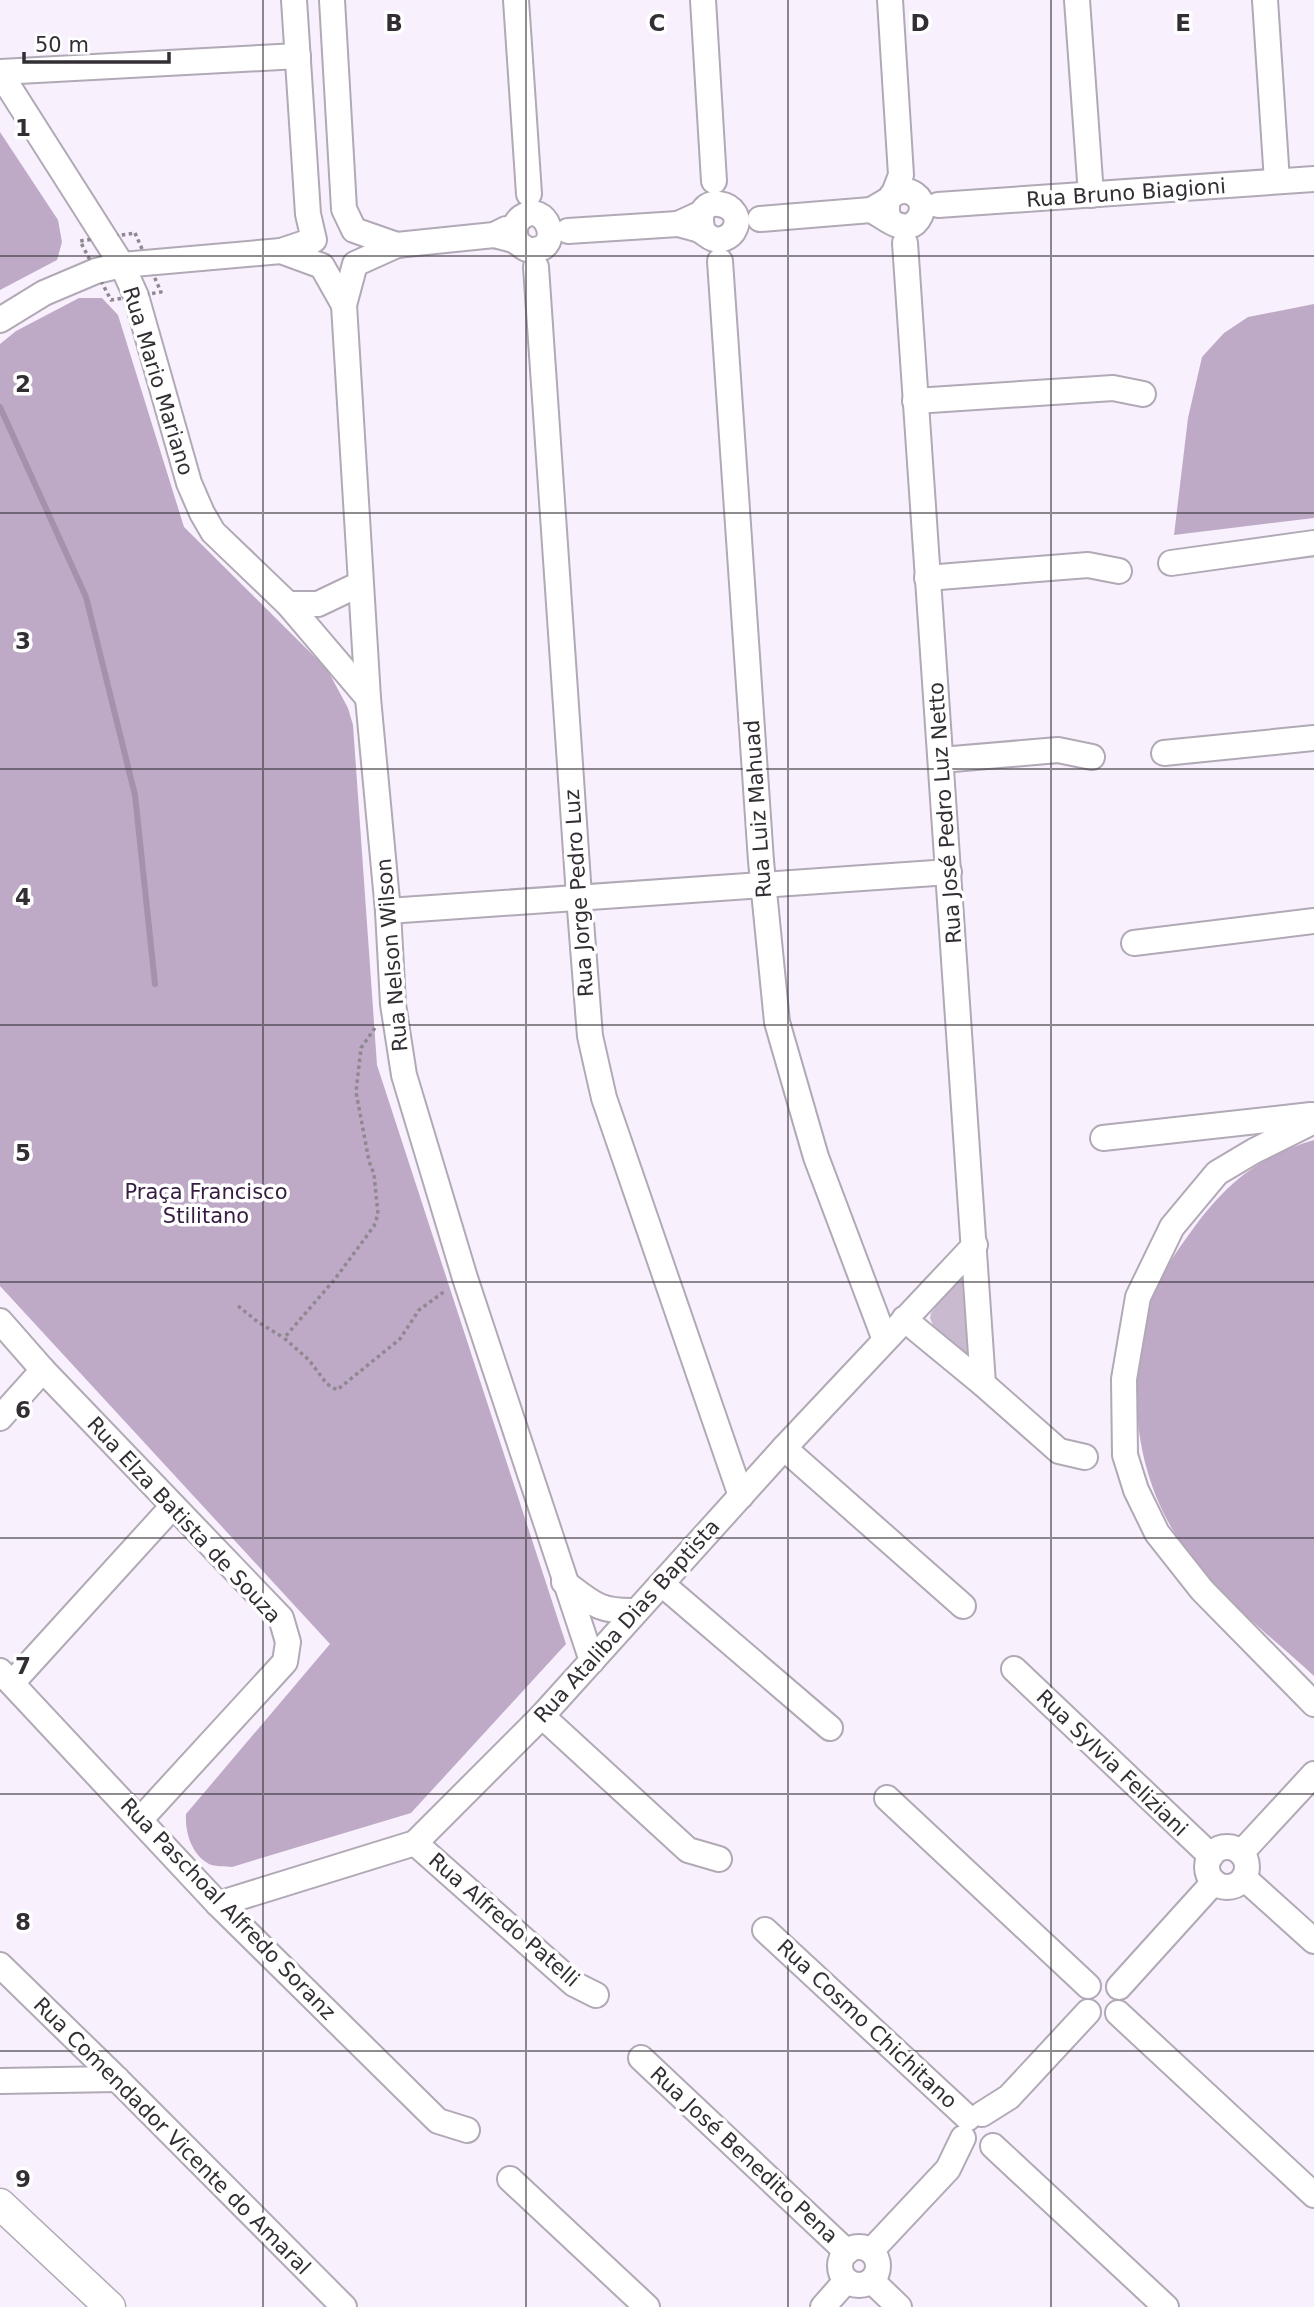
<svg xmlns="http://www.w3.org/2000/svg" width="1314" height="2307" font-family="'DejaVu Sans',sans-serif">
	<rect width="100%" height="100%" fill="#f9f0fd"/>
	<!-- green -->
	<path fill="#cabad0" d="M964 1271 969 1357 933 1325 930 1318 931 1313Z"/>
	<!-- forest -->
	<g fill="#beaac6">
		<path d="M0 132 58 220 62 242 57 260 0 290Z"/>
		<path d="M79 298H102L118 315 184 527 327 669 348 708 353 725 377 1065 566 1644 411 1813 232 1867C226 1866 215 1867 209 1864 191 1854 185 1832 186 1814L330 1644 0 1286V344L16 331Z"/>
		<path d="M1314 304V518L1174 535 1188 418 1202 357 1224 333 1248 317Z"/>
		<path d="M1314 1140V1676C1266 1632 1207 1588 1174 1532 1136 1469 1128 1393 1145 1322 1147 1312 1148 1301 1153 1291 1163 1271 1177 1251 1190 1233 1224 1185 1257 1157 1314 1140Z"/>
	</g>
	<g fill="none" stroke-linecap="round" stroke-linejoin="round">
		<!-- stream -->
		<path stroke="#a491ac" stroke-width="6" d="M0 407 86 597 135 795 155 984"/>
		<!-- minor casing -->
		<g stroke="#b1a9b5" stroke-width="28">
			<g id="minor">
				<path d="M294 0 308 214 314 240 281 251 322 266 344 305 355 264 397 245 354 230 344 209 332 0"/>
				<path d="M516 0 529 194"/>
				<path d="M703 0 714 181"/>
				<path d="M890 0 901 175 894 193"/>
				<path d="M1077 0 1091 195"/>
				<path d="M1265 0 1277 181"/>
				<path d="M0 72 298 56"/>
				<path d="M0 73 122 265 136 296 189 483 202 513 213 532 288 604 368 698"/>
				<path d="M888 200 871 210C884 216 901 234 915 223 919 219 922 213 922 208 921 183 877 185 889 219"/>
				<path d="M938 205 1314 179"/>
				<path d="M702 213 678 224C685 226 692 227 699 230 706 233 710 240 719 240 724 239 730 236 733 232 752 202 689 188 703 231"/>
				<path d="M760 219 871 210"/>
				<path d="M568 231 678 224"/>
				<path d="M494 235C501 237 509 238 515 241 522 245 525 251 534 250 564 247 546 200 522 217 513 223 514 233 517 242"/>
				<path d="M905 243 983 1384"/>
				<path d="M397 245 494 235 506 229"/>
				<path d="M720 261 761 861 777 1022 816 1157 885 1340"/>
				<path d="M536 267 579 896 590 1036 604 1098 741 1496"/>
				<path d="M344 305 368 698 388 911 393 1004 404 1075 465 1278 592 1661"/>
				<path d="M0 320 44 293 96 271 122 265 281 251"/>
				<path d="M915 401 1113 388 1143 394"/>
				<path d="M1171 563 1314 543"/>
				<path d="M927 578 1088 565 1119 571"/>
				<path d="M288 604H318L360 584"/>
				<path d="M1164 753 1314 738"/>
				<path d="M941 760 1058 750 1092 757"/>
				<path d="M388 911 949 872"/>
				<path d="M1134 943 1314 921"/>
				<path d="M1314 1121 1254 1151 1217 1173 1172 1227 1138 1297 1124 1379 1125 1455 1136 1490 1157 1533 1202 1590 1314 1704"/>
				<path d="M1103 1138 1311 1115"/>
				<path d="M904 1319 983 1384 1059 1451 1085 1457"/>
				<path d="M0 1321 43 1370 281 1618 288 1642 285 1662 140 1820"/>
				<path d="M0 1418 43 1370"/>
				<path d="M784 1448 963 1606"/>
				<path d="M564 1582C593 1604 599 1612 636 1611"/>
				<path d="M662 1584 830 1728"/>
				<path d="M1014 1669 1211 1856"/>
				<path d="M0 1671 218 1904 438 2121 467 2130"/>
				<path d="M12 1683 173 1506"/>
				<path d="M542 1716 688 1850 719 1859"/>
				<path d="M887 1798 1088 1986"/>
				<path d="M415 1843 574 1984 596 1995"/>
				<circle cx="1227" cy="1867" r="20"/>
				<path d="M1241 1853 1314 1774"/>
				<path d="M1244 1878 1314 1941"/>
				<path d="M218 1904 415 1843 542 1716 784 1448 975 1245"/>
				<path d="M765 1930 968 2118"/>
				<path d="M0 1965 117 2079 344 2307"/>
				<path d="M1119 1987 1214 1882"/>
				<path d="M1118 2013 1314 2195"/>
				<path d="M641 2058 847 2252"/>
				<path d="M0 2081 117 2079"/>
				<path d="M982 2114 1009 2097 1088 2012"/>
				<path d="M993 2146 1166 2307"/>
				<path d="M510 2179 647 2307"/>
				<circle cx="859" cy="2266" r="19"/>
				<path d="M871 2251 948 2169 963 2138"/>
				<path d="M872 2281 899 2307"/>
				<path d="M823 2307 846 2281"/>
			</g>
		</g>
		<!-- major casing -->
		<g stroke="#b1a9b5" stroke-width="33">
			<path id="major" d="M0 2204 110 2307"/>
		</g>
		<!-- path -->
		<g stroke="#8f8891" stroke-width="3.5" stroke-dasharray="3.5 3.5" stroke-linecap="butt">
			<path d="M135 233 161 292 111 300 80 241Z"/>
			<path d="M375 1028 361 1048 356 1092 369 1161 374 1174 378 1214 374 1226 335 1279 284 1338 309 1360 327 1384 337 1390 400 1339 419 1310 445 1291"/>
			<path d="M238 1306 258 1322 284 1338"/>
		</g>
		<!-- minor -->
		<use href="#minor" stroke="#fff" stroke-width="24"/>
		<!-- major -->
		<use href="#major" stroke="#fff" stroke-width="30"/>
	</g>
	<!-- grid -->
	<path fill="none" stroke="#322e33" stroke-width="2" stroke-opacity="0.55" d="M263 0V2307M526 0V2307M788 0V2307M1051 0V2307M0 256H1314M0 513H1314M0 769H1314M0 1025H1314M0 1282H1314M0 1538H1314M0 1794H1314M0 2051H1314"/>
	<g text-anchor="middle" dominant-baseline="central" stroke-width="7" stroke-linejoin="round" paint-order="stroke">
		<!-- street labels -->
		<g font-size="21" fill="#322e33" stroke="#fff">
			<text transform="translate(1126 193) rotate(-4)">Rua Bruno Biagioni</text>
			<text transform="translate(158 381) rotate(73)">Rua Mario Mariano</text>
			<text transform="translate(758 809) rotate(-94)">Rua Luiz Mahuad</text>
			<text transform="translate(945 813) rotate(-94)">Rua José Pedro Luz Netto</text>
			<text transform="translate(579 893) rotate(-94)">Rua Jorge Pedro Luz</text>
			<text transform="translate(392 955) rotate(-95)">Rua Nelson Wilson</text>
			<text transform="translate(184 1520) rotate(47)">Rua Elza Batista de Souza</text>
			<text transform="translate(627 1621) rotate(-48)">Rua Ataliba Dias Baptista</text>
			<text transform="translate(1112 1763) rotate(44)">Rua Sylvia Feliziani</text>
			<text transform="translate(228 1909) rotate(46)">Rua Paschoal Alfredo Soranz</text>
			<text transform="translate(504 1920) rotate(41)">Rua Alfredo Patelli</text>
			<text transform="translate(867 2024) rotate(43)">Rua Cosmo Chichitano</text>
			<text transform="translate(172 2136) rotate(45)">Rua Comendador Vicente do Amaral</text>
			<text transform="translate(744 2155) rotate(43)">Rua José Benedito Pena</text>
		</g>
		<!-- park labels -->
		<g font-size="21" fill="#371c41" stroke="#fff">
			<text x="206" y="1192">Praça Francisco<tspan x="206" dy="24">Stilitano</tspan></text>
		</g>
	</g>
	<g font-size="23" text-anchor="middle" font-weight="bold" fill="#322e33" stroke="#fff" stroke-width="7" stroke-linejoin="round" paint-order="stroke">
		<text x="394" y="31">B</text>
		<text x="657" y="31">C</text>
		<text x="920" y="31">D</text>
		<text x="1183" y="31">E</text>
		<text x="23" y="136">1</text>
		<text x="23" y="392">2</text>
		<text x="23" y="649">3</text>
		<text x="23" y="905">4</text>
		<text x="23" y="1161">5</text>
		<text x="23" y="1418">6</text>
		<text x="23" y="1674">7</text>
		<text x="23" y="1930">8</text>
		<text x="23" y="2187">9</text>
	</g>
	<!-- scale -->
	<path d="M24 52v10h145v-10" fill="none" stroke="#322e33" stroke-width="3.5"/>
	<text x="35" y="52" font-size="21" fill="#322e33" stroke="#ffffff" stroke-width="5" paint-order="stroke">50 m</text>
</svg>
